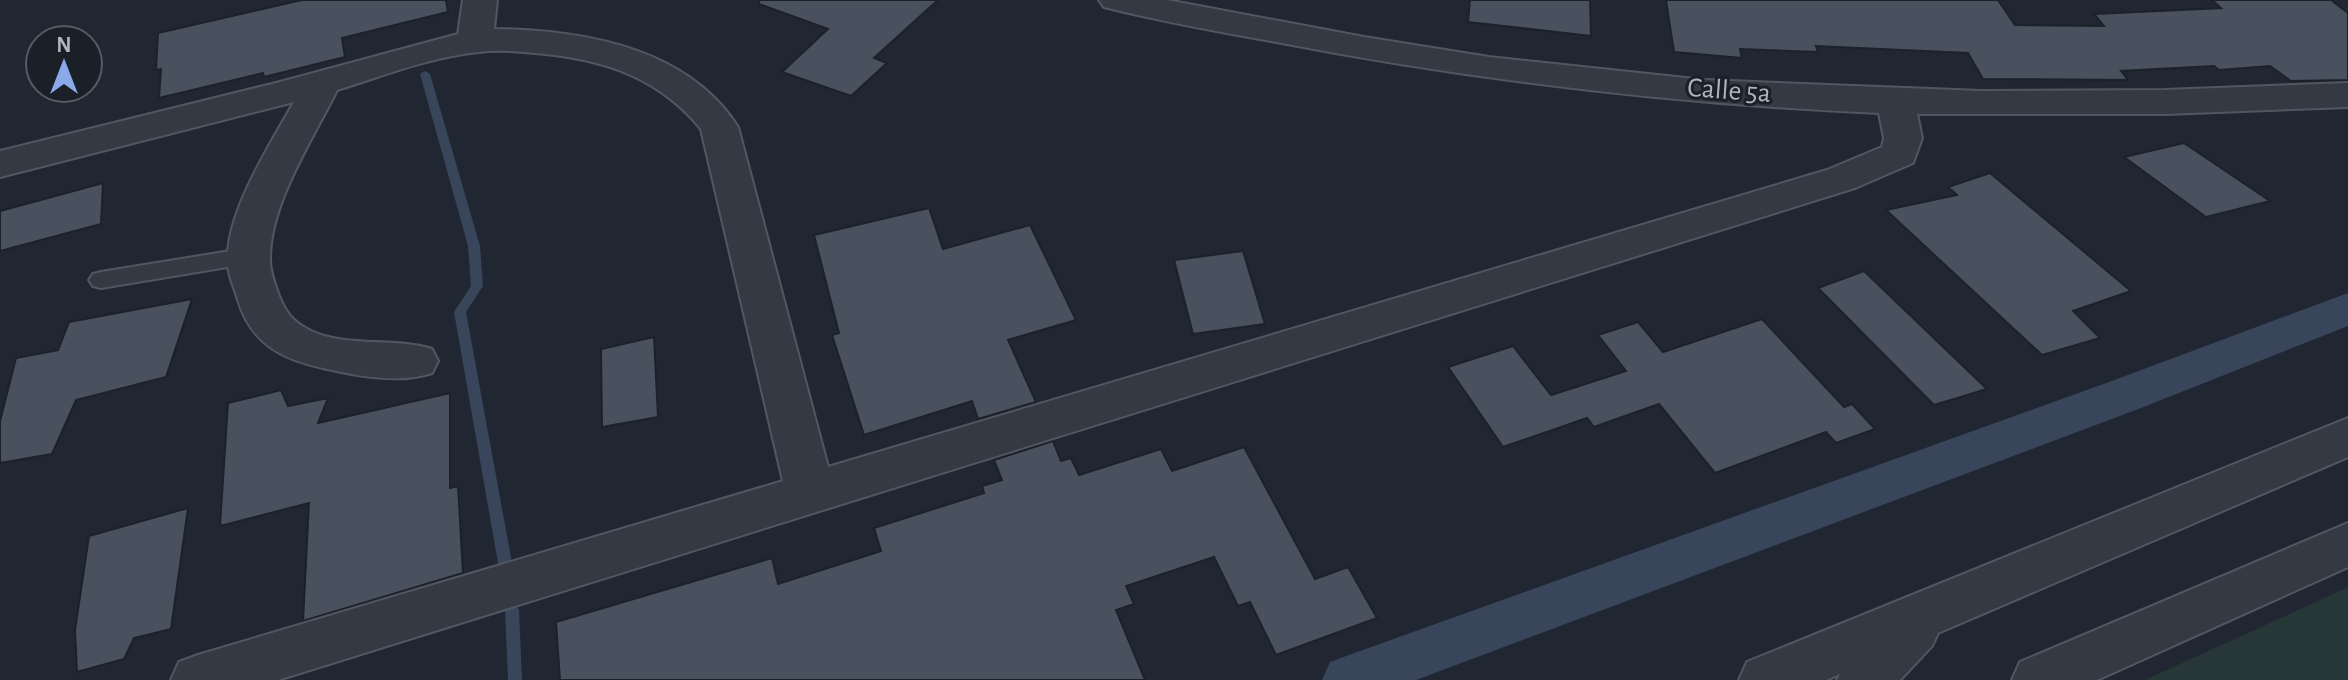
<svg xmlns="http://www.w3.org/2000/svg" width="2348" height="680" font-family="'Alegreya Sans',sans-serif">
	<rect width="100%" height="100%" fill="#212732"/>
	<!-- green -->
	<path fill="#273737" d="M2348 587V680H2145L2331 595Z"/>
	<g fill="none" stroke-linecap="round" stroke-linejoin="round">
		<!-- stream -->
		<g fill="#38455a" fill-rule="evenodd">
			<path d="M425 71 430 74 480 246 483 286 466 312 512 563 510 567 505 569 500 567 498 563 454 312 471 286 468 246 420 74Z"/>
			<path d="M512 604 517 606 519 610 522 680H508L505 610 507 606Z"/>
		</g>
		<!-- canal -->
		<path fill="#38455a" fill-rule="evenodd" d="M2348 293V326L2141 408 1416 680H1322L1330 662 1349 655 2109 382Z"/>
	</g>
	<!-- building -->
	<g fill="#49515e" stroke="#1c212a" stroke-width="2">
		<path d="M302 0H446L448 12 342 38 345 57 264 77 263 73 159 98 161 69 156 70 158 33Z"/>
		<path d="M759 0H938L874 58 887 63 851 96 782 72 828 29 759 4Z"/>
		<path d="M1470 0H1590L1591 36 1468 22Z"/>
		<path d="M1666 0H1998L2015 25 2104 26 2094 14 2221 8 2212 0H2331L2348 13V80L2291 81 2270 66 2219 70 2214 66 2121 71 2128 80 1983 79 1968 53 1816 46 1818 52 1740 49 1742 58 1674 52Z"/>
		<path d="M2184 143 2270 201 2206 217 2124 157Z"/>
		<path d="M1990 173 2131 291 2073 311 2100 338 2042 355 1886 210 1957 195 1948 187Z"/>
		<path d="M103 183 101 224 0 251V211Z"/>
		<path d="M929 208 943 249 1030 225 1076 320 1008 340 1036 402 978 419 972 401 864 435 832 335 839 333 814 235Z"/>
		<path d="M1243 251 1265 324 1193 334 1174 260Z"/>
		<path d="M1864 271 1987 389 1934 405 1818 288Z"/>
		<path d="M192 299 166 377 76 400 52 454 0 463V421L16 358 58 350 69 322Z"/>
		<path d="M1762 319 1844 407 1852 404 1875 429 1836 443 1826 432 1715 473 1659 404 1594 427 1587 418 1503 447 1448 367 1513 346 1551 395 1626 371 1598 335 1638 322 1663 352Z"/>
		<path d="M654 337 658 417 602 427 601 349Z"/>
		<path d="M281 390 288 406 328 398 318 423 450 393V488L458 486 463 573 303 621 309 503 220 526 228 403Z"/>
		<path d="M1053 441 1061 461 1071 458 1079 475 1161 449 1172 471 1244 447 1315 579 1348 567 1377 618 1276 655 1250 602 1238 606 1214 557 1126 586 1134 604 1116 610 1145 680H560L556 622 772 558 778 584 881 551 874 528 984 493 982 486 1002 480 994 460Z"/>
		<path d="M188 508 171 629 134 638 124 659 77 672 75 630 89 536Z"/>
	</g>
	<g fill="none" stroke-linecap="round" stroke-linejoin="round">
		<!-- service casing -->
		<g stroke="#515761" stroke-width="4">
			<path id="service" d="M249 248 257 250 260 256 257 262 101 288 93 286 89 280 93 274 101 272Z"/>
		</g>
		<!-- minor casing -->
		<g stroke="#515761" stroke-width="4">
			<g id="minor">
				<path d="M463 0H497L494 29C582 30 687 47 738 127L828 467 1827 170 1882 147 1884 138 1879 113C1674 104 1472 80 1271 41 1215 31 1159 21 1104 7L1099 0H1167L1364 37 1489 57 1705 80 1981 91 2165 90 2348 83V107L2165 114H1917L1922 138 1913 163 1855 188 278 680H171L179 662 198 655 783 481 701 129C660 79 609 61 546 54 524 52 501 49 479 52 430 57 383 76 337 90 313 139 269 205 270 260 270 273 275 284 279 296 286 313 293 322 311 331 348 348 393 337 432 349L438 361 432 373C399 384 357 376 323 368 281 359 251 343 238 300 235 289 229 278 228 265 224 215 270 145 294 102L0 177V151L280 82 458 34Z"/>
				<path d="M2348 418V457L1938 633 1932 646 1900 680H1837L1840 674 1826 680H1739L1747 662Z"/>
				<path d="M2348 523V567L2097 680H2012L2020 662Z"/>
			</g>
		</g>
		<!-- service -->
		<use href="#service" fill="#343943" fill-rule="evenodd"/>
		<!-- minor -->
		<use href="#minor" fill="#343943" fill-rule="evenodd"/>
	</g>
	<g text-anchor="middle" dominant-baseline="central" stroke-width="6" stroke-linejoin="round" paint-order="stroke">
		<!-- street labels -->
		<g font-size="28" fill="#aeb4c0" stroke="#1a1f28">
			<text transform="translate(1729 91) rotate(4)">Calle 5a</text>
		</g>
	</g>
	<!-- north arrow -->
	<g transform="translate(64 64)"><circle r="38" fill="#1a1f28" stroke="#555b65" stroke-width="2"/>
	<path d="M0-6L14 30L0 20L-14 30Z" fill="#8aa9e9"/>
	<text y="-12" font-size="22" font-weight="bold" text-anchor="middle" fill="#aeb4c0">N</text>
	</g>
</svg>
